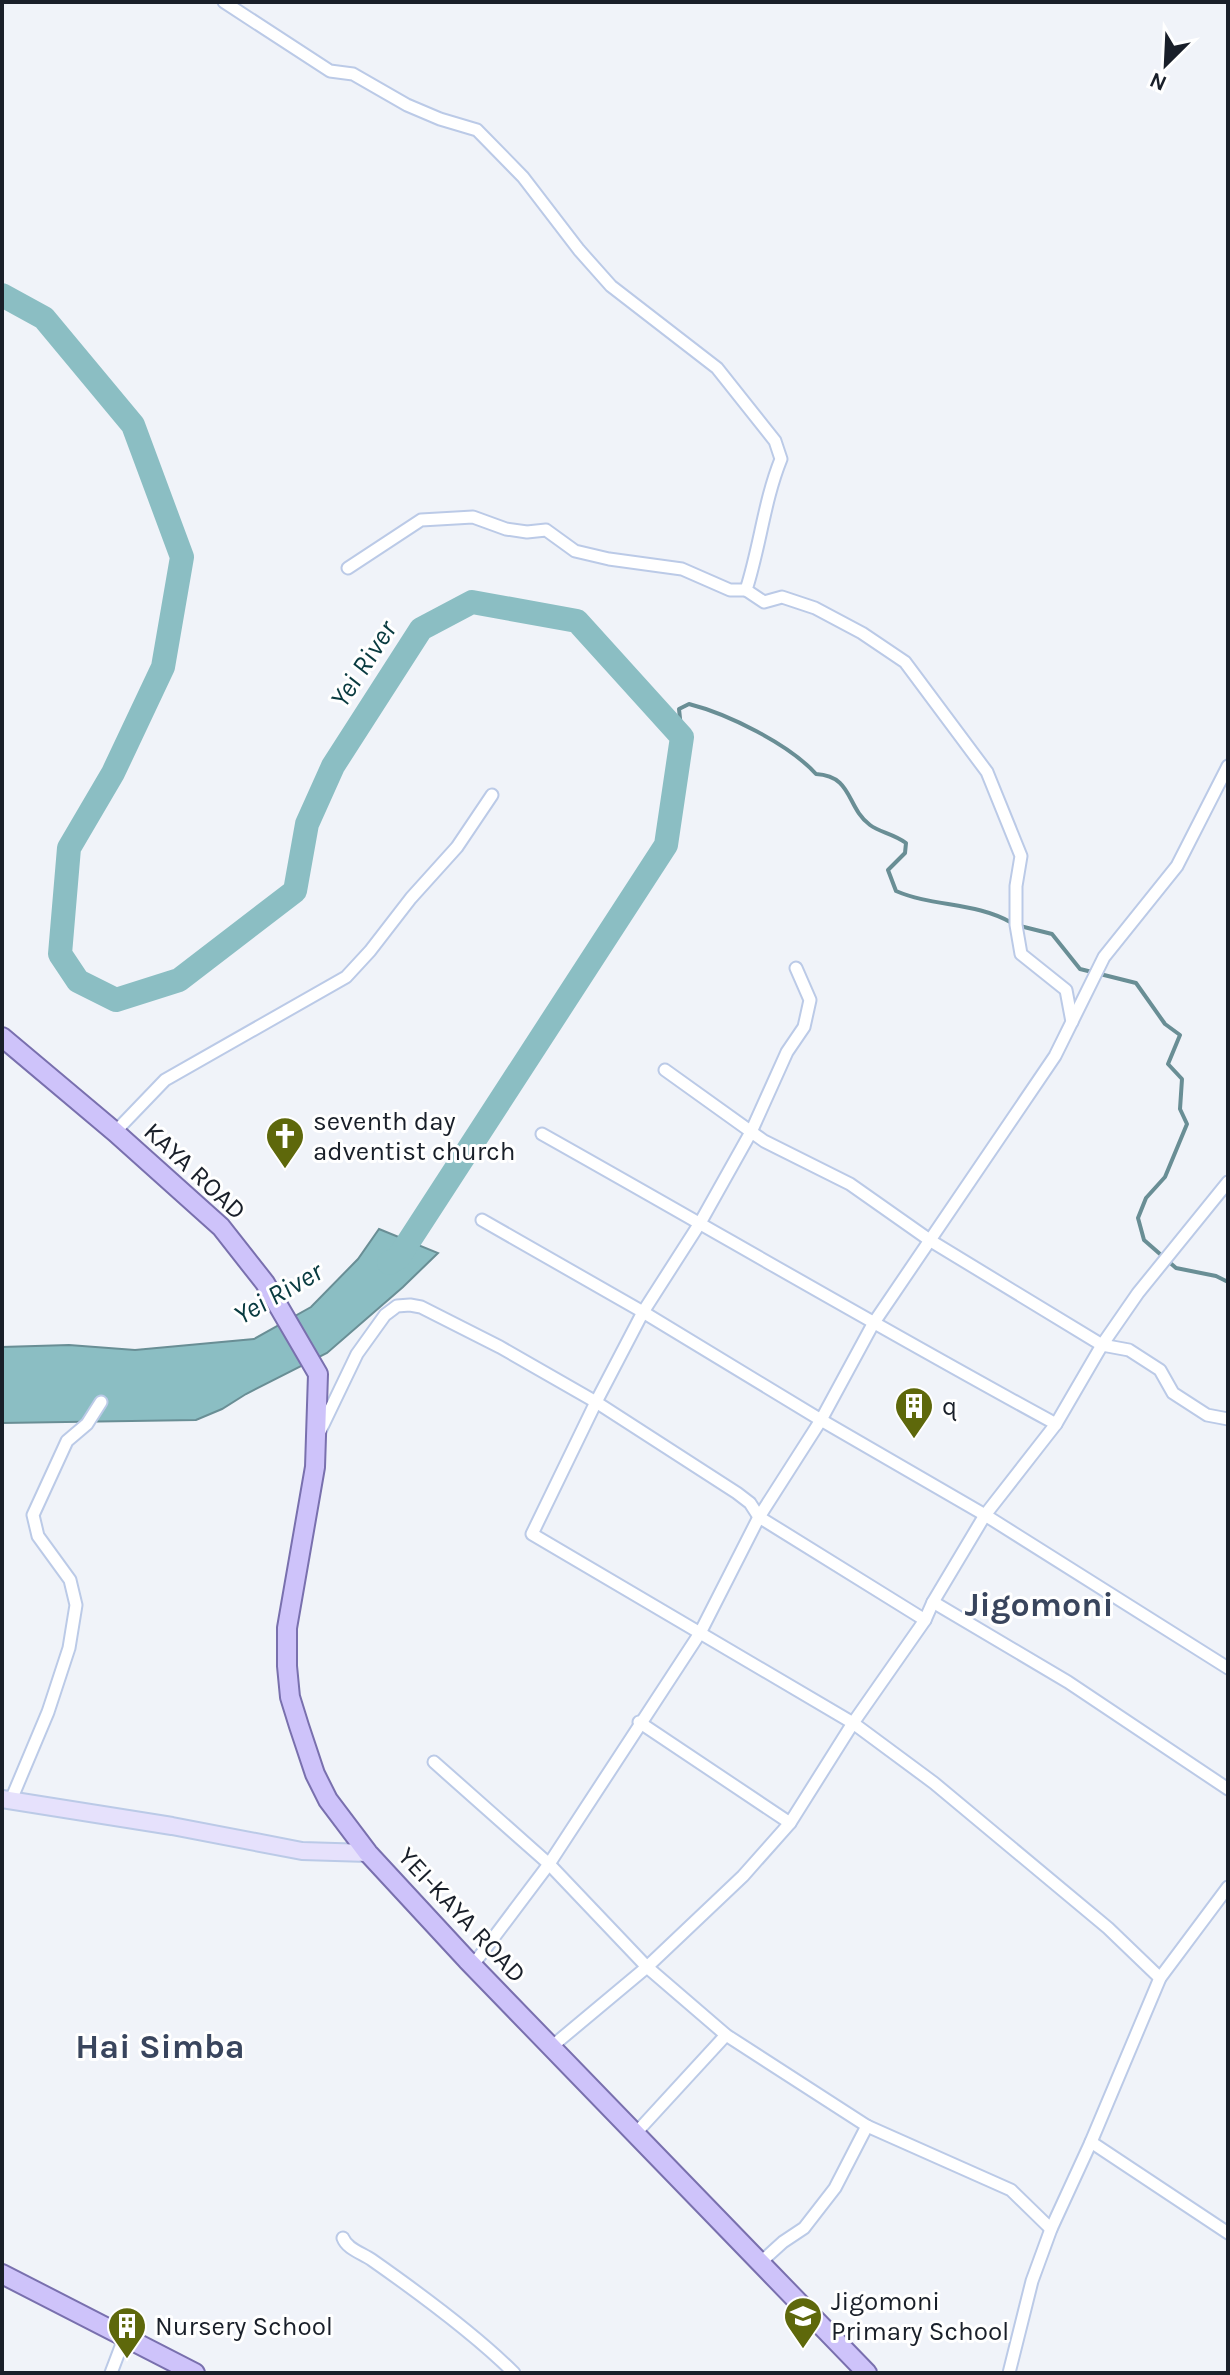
<svg xmlns="http://www.w3.org/2000/svg" width="1230" height="2375" font-family="Karla,sans-serif">
	<rect width="100%" height="100%" fill="#f0f3f9"/>
	<!-- water -->
	<path fill="#8bbec3" stroke="#698e95" stroke-width="2" d="M379 1229 438 1253 403 1287 327 1353 246 1394 222 1409 196 1420 2 1423V1347L69 1345 135 1350 254 1339 311 1307 358 1259Z"/>
	<g fill="none" stroke-linecap="round" stroke-linejoin="round">
		<!-- stream -->
		<g stroke="#698e95" stroke-width="4">
			<path d="M682 737 679 709 689 704C728 714 789 744 816 774 853 776 846 807 870 825 879 832 894 834 906 843L905 853 888 870 896 891C933 907 976 902 1012 923"/>
			<path d="M1020 926 1052 934 1080 969 1136 983 1165 1024 1180 1035 1168 1064 1182 1079 1180 1109 1187 1124 1165 1177 1146 1198 1138 1218 1144 1240 1176 1268 1216 1276 1228 1282"/>
		</g>
		<!-- river -->
		<path stroke="#8bbec3" stroke-width="24" d="M2 295 44 318 133 425 182 557 163 667 113 773 69 848 60 954 78 981 116 1000 179 980 295 891 307 824 333 766 421 629 472 602 577 621 682 737 666 845 398 1258 389 1263"/>
		<!-- street casing -->
		<g stroke="#bbcae7" stroke-width="15">
			<g id="street">
				<path d="M224 2 330 71 353 74 407 105 440 119 477 130 523 177 579 250 611 286 717 368 775 441 781 459C764 501 760 547 746 590L764 602 782 597 815 608 862 633 905 662 987 772 1021 856 1016 886V925L1021 954 1066 990 1072 1022"/>
				<path d="M348 568 421 520 473 517 506 529 527 532 546 530 575 551 609 559 682 569 730 590H746"/>
				<path d="M796 968 810 1000 804 1027 787 1052 751 1132 700 1223 643 1312 596 1402 532 1534 853 1723 934 1783 1108 1928 1160 1978"/>
				<path d="M665 1070 764 1141 850 1184 931 1241 1102 1345 1129 1350 1160 1370 1173 1393 1207 1415 1228 1419"/>
				<path d="M115 1132 165 1080 346 977 370 951 411 898 457 847 492 795"/>
				<path d="M542 1134C713 1230 883 1330 1056 1424"/>
				<path d="M482 1220 643 1312 821 1420 985 1515 1228 1668"/>
				<path d="M320 1431 357 1354 385 1315 397 1306 410 1305 421 1307 500 1347 596 1402 737 1493 750 1503 759 1517 925 1620"/>
				<path d="M933 1602 1068 1682 1228 1789"/>
				<path d="M639 1722 790 1823"/>
				<path d="M434 1762 549 1864 647 1967 726 2035 867 2126 1011 2190 1051 2229"/>
				<path d="M11 1800 48 1712 69 1648 76 1605 70 1580 38 1536 33 1515 67 1441 87 1424 101 1402"/>
				<path d="M473 1965 549 1864 700 1633 759 1517 821 1420 873 1324 1055 1056 1104 957 1177 866 1228 766"/>
				<path d="M550 2048 647 1967 743 1876 790 1823 853 1723 925 1620 933 1602 985 1515 1056 1424 1102 1345 1138 1293 1228 1182"/>
				<path d="M635 2134 726 2035"/>
				<path d="M1091 2142 1228 2233"/>
				<path d="M343 2238C347 2249 362 2253 372 2260 419 2293 474 2333 514 2373"/>
				<path d="M761 2262 783 2242 804 2228 835 2188 867 2126"/>
				<path d="M111 2373 125 2336"/>
				<path d="M1009 2373 1032 2281 1051 2229 1091 2142 1160 1978 1228 1887"/>
			</g>
		</g>
		<!-- secondary casing -->
		<g stroke="#bbcae7" stroke-width="20">
			<path id="secondary" d="M2 1799 172 1826 302 1851 368 1853"/>
		</g>
		<!-- primary casing -->
		<g stroke="#7970ae" stroke-width="22">
			<g id="primary">
				<path d="M2 1037 115 1132 221 1227 265 1283 318 1374 315 1467 287 1628V1666L290 1697 299 1726 315 1774 328 1800 368 1853 467 1960 867 2373"/>
				<path d="M2 2274 195 2373"/>
			</g>
		</g>
		<!-- street -->
		<use href="#street" stroke="#fff" stroke-width="11"/>
		<!-- secondary -->
		<use href="#secondary" stroke="#e6e1fc" stroke-width="16"/>
		<!-- primary -->
		<use href="#primary" stroke="#cec3fa" stroke-width="18"/>
	</g>
	<!-- icons -->
	<defs>
		<g id="church-pin" transform="scale(2)"><path d="M0 17L-7.5 6A9.5 9.5 0 1 1 7.5 6Z" fill="#5e680b" stroke="#fff"/><path d="M-1.2-6h2.4v3.5h3.3v2.4h-3.3V6h-2.4V-.1h-3.3v-2.4h3.3Z" fill="#fff"/></g>
		<g id="building-pin" transform="scale(2)"><path d="M0 17L-7.5 6A9.5 9.5 0 1 1 7.5 6Z" fill="#5e680b" stroke="#fff"/><path d="M-4-6H4V6H1V3H-1V6H-4ZM-2.5-4.3h1.7v1.8h-1.7ZM.8-4.3h1.7v1.8H.8ZM-2.5-1h1.7V.8h-1.7ZM.8-1h1.7V.8H.8Z" fill="#fff"/></g>
		<g id="school-pin" transform="scale(2)"><path d="M0 17L-7.5 6A9.5 9.5 0 1 1 7.5 6Z" fill="#5e680b" stroke="#fff"/><path d="M0-5L7-2L0 1L-7-2ZM-4 1L0 2.5L4 1V4Q0 6-4 4Z" fill="#fff"/></g>
	</defs>
	<g fill-rule="evenodd">
		<use href="#church-pin" x="285" y="1136"/>
		<use href="#building-pin" x="914" y="1406"/>
		<use href="#school-pin" x="803" y="2316"/>
		<use href="#building-pin" x="127" y="2326"/>
	</g>
	<g text-anchor="middle" dominant-baseline="central" stroke-width="6" stroke-linejoin="round" paint-order="stroke">
		<!-- poi labels -->
		<g font-size="26" fill="#191f29" stroke="#fff" text-anchor="start">
			<text x="313" y="1121">seventh day<tspan x="313" dy="30">adventist church</tspan></text>
			<text x="942" y="1406">q</text>
			<text x="831" y="2301">Jigomoni<tspan x="831" dy="30">Primary School</tspan></text>
			<text x="155" y="2326">Nursery School</text>
		</g>
		<!-- street labels -->
		<g font-size="26" fill="#191f29" stroke="#fff">
			<text transform="translate(195 1171) rotate(43)">KAYA ROAD</text>
			<text transform="translate(462 1915) rotate(47)">YEI-KAYA ROAD</text>
		</g>
		<!-- water labels -->
		<g font-size="28" font-style="italic" fill="#083a3f" stroke="#fff">
			<text transform="translate(363 664) rotate(-57)">Yei River</text>
			<text transform="translate(278 1293) rotate(-30)">Yei River</text>
		</g>
		<!-- district labels -->
		<g font-size="34" font-weight="bold" fill="#39455d" stroke="#fff">
			<text x="1039" y="1605">Jigomoni</text>
			<text x="160" y="2047">Hai Simba</text>
		</g>
	</g>
	<!-- border -->
	<rect width="1230" height="2375" fill="none" stroke="#191f29" stroke-width="8"/>
	<!-- north arrow -->
	<g transform="translate(1166 64) rotate(204)" stroke="#ffffff" stroke-width="6" paint-order="stroke">
	<path d="M0-6L14 30L0 20L-14 30Z" fill="#191f29"/>
	<text y="-12" font-size="22" font-weight="bold" text-anchor="middle" fill="#191f29">N</text>
	</g>
</svg>
